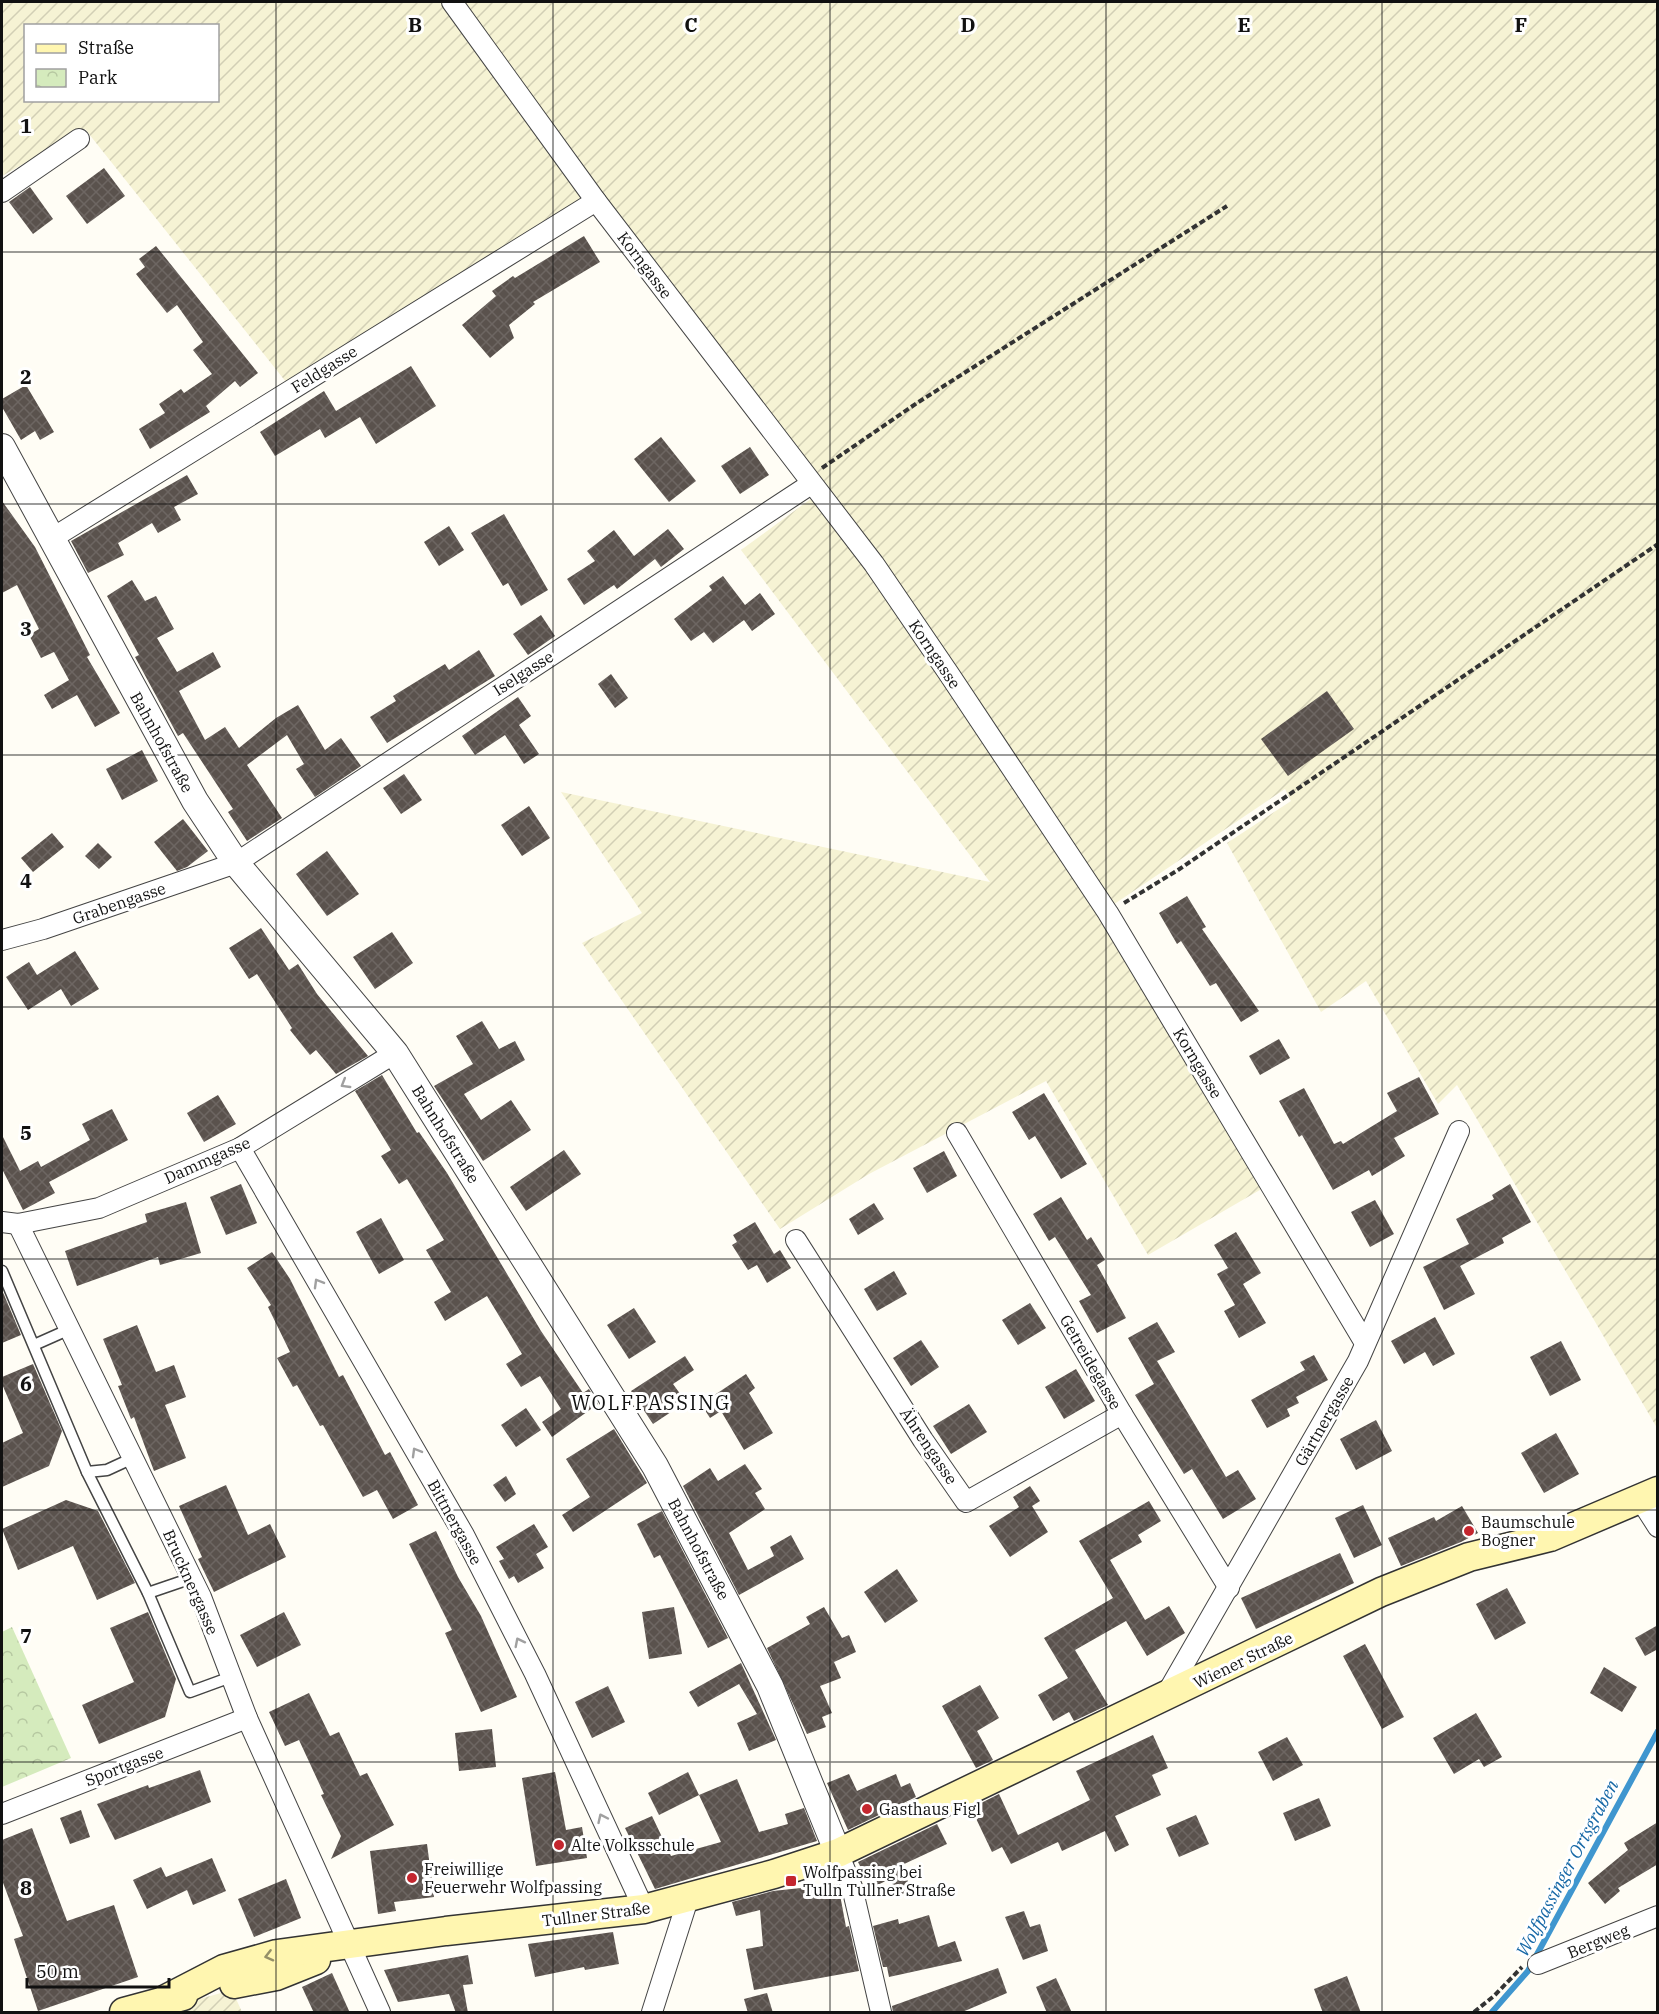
<svg xmlns="http://www.w3.org/2000/svg" width="1659" height="2014" font-family="'IBM Plex Serif',serif">
	<defs>
		<pattern id="farmland-furrows" width="10" height="10" patternUnits="userSpaceOnUse" patternTransform="scale(1.5)"><rect width="10" height="10" fill="#f6f3d4"/><path d="M-1 1l2-2M0 10L10 0M9 11l2-2" fill="none" stroke="#d2cfb5"/></pattern>
		<pattern id="park-crowns" width="20" height="18" patternUnits="userSpaceOnUse" patternTransform="scale(1.5)"><rect width="20" height="18" fill="#d5ebbd"/><path d="M2 6a3 3 0 1 1 6 0M12 15a3 3 0 1 1 6 0" fill="none" stroke="#b6c8a1"/></pattern>
		<pattern id="building-cross-hatch" width="8" height="8" patternUnits="userSpaceOnUse" patternTransform="scale(1.5)"><rect width="8" height="8" fill="#5a524d"/><path d="M0 0l8 8M0 8l8-8" fill="none" stroke="#6d6662"/></pattern>
	</defs>
	<rect width="100%" height="100%" fill="#fffdf5"/>
	<!-- farmland -->
	<g fill="url(#farmland-furrows)" fill-rule="evenodd">
		<path d="M2 2H1657V1428L1457 1085 1438 1104 1366 981 1321 1012 1227 843 1291 801 1285 789 1101 913 1265 1187 1148 1255 1046 1081 869 1174 780 1229 582 943 642 913 561 792 990 882 741 550 823 490 599 194 290 387 85 129 2 176ZM26 26H218V100H26Z"/>
		<path d="M232 1990 242 2012H152Z"/>
	</g>
	<!-- park -->
	<path fill="url(#park-crowns)" d="M12 1627 71 1758 2 1787V1632Z"/>
	<g fill="none" stroke-linecap="round" stroke-linejoin="round">
		<!-- stream -->
		<path stroke="#3f96cf" stroke-width="6" d="M1492 2012 1528 1971 1658 1731"/>
	</g>
	<!-- building -->
	<g fill="url(#building-cross-hatch)">
		<path d="M104 168 125 196 87 224 66 196Z"/>
		<path d="M30 187 53 219 33 234 9 202Z"/>
		<path d="M584 236 600 262 533 302 535 304 509 325 514 338 490 358 462 325 496 296 492 291 513 276 515 278Z"/>
		<path d="M156 246 258 373 240 387 235 381 206 406 210 412 150 449 139 429 165 413 159 404 181 389 184 393 212 374 193 350 203 342 177 305 167 313 136 274 145 267 139 259Z"/>
		<path d="M411 366 436 406 376 444 360 417 325 438 320 429 275 456 260 432 324 391 336 411Z"/>
		<path d="M26 385 54 432 40 440 35 431 21 440 2 407V399Z"/>
		<path d="M661 437 696 481 669 502 634 459Z"/>
		<path d="M750 447 769 475 740 494 721 466Z"/>
		<path d="M187 475 198 494 174 507 181 520 158 533 152 523 118 543 124 555 88 573 71 541Z"/>
		<path d="M2 501 35 547 90 655 87 657 120 713 95 727 77 695 52 709 44 695 69 680 54 652 41 658 29 635 39 629 17 585 2 593Z"/>
		<path d="M504 514 548 590 521 606 508 583 503 586 471 533Z"/>
		<path d="M449 526 464 550 439 566 424 542Z"/>
		<path d="M668 529 684 549 661 567 655 559 617 589 614 585 584 605 567 579 595 561 587 551 614 530 634 556Z"/>
		<path d="M723 576 745 605 760 593 775 614 752 631 744 620 713 643 704 632 691 641 674 619 712 590 709 586Z"/>
		<path d="M132 580 145 601 156 596 174 629 157 638 177 672 213 652 221 667 179 691 205 740 225 727 239 748 276 718 298 705 325 750 341 738 361 766 315 797 296 769 304 764 287 735 247 765 282 818 247 841 228 812 233 809 183 733 178 736 135 657 139 655 107 596Z"/>
		<path d="M541 615 555 636 528 655 513 634Z"/>
		<path d="M479 650 495 676 387 743 370 717 396 701 393 696 445 664 449 670Z"/>
		<path d="M611 674 628 698 615 708 598 684Z"/>
		<path d="M1327 691 1354 729 1288 776 1261 739Z"/>
		<path d="M518 697 531 716 519 725 539 754 524 764 505 735 475 755 462 736Z"/>
		<path d="M142 750 158 781 122 800 106 769Z"/>
		<path d="M404 774 422 800 401 814 383 788Z"/>
		<path d="M529 806 550 838 522 856 501 825Z"/>
		<path d="M183 819 208 851 187 867 177 871 154 842Z"/>
		<path d="M52 833 64 847 33 872 21 858Z"/>
		<path d="M98 843 112 857 99 869 85 856Z"/>
		<path d="M327 851 359 894 327 916 296 874Z"/>
		<path d="M1187 896 1206 927 1202 929 1259 1011 1241 1022 1216 983 1210 986 1181 941 1177 944 1159 913Z"/>
		<path d="M261 928 289 970 298 964 317 994 368 1056 336 1074 316 1050 310 1055 290 1030 292 1028 257 974 249 979 229 948Z"/>
		<path d="M392 932 413 963 375 989 353 957Z"/>
		<path d="M75 951 99 989 71 1006 61 989 28 1010 6 977 29 962 37 975Z"/>
		<path d="M482 1021 499 1049 515 1041 525 1060 464 1094 481 1120 511 1100 531 1130 483 1161 434 1086 473 1064 456 1036Z"/>
		<path d="M1279 1039 1290 1058 1260 1075 1249 1056Z"/>
		<path d="M382 1075 417 1133 419 1132 447 1173 541 1331 583 1393 589 1389 598 1404 552 1437 542 1422 561 1409 540 1376 521 1387 506 1364 522 1354 487 1296 445 1321 434 1302 451 1292 426 1250 444 1240 407 1179 399 1184 381 1156 391 1150 355 1091Z"/>
		<path d="M1419 1077 1439 1114 1394 1138 1405 1156 1372 1176 1369 1170 1333 1190 1302 1135 1299 1137 1279 1101 1304 1088 1334 1144 1341 1141 1343 1144 1397 1111 1387 1093Z"/>
		<path d="M1044 1093 1087 1164 1061 1179 1035 1136 1029 1140 1012 1112Z"/>
		<path d="M218 1095 236 1124 204 1142 187 1113Z"/>
		<path d="M112 1109 128 1140 49 1182 55 1193 23 1210 2 1169V1135L20 1171 38 1161 41 1167 90 1140 82 1124Z"/>
		<path d="M564 1150 581 1174 526 1211 510 1187Z"/>
		<path d="M944 1151 957 1176 927 1193 913 1168Z"/>
		<path d="M241 1184 257 1223 226 1235 210 1197Z"/>
		<path d="M1510 1184 1531 1222 1502 1238 1504 1243 1460 1266 1475 1294 1444 1310 1423 1267 1469 1244 1456 1219 1494 1199 1492 1195Z"/>
		<path d="M1061 1197 1087 1240 1091 1237 1105 1260 1097 1265 1126 1318 1097 1333 1079 1301 1091 1295 1055 1237 1049 1241 1033 1214Z"/>
		<path d="M1375 1200 1394 1234 1370 1247 1351 1212Z"/>
		<path d="M186 1202 201 1253 160 1265 158 1257 77 1286 65 1251 147 1222 145 1214Z"/>
		<path d="M874 1203 884 1219 858 1235 849 1219Z"/>
		<path d="M381 1218 404 1260 379 1274 356 1232Z"/>
		<path d="M755 1222 774 1254 780 1250 791 1268 767 1283 757 1265 748 1270 732 1245 737 1242 733 1235Z"/>
		<path d="M1236 1232 1261 1273 1243 1284 1266 1323 1239 1338 1224 1311 1235 1305 1217 1274 1228 1268 1214 1245Z"/>
		<path d="M272 1252 290 1279 339 1377 343 1375 385 1455 390 1452 418 1505 393 1519 377 1490 363 1497 323 1425 320 1426 297 1385 293 1387 277 1358 290 1352 268 1307 271 1305 247 1268Z"/>
		<path d="M894 1271 907 1294 877 1311 864 1289Z"/>
		<path d="M2 1290 21 1335 2 1343Z"/>
		<path d="M1030 1303 1046 1328 1018 1345 1002 1320Z"/>
		<path d="M634 1308 656 1342 629 1359 607 1325Z"/>
		<path d="M1435 1317 1455 1354 1433 1366 1425 1352 1404 1364 1391 1341Z"/>
		<path d="M1157 1322 1175 1352 1157 1361 1226 1477 1238 1470 1256 1499 1223 1519 1192 1469 1184 1474 1135 1395 1154 1384 1128 1338Z"/>
		<path d="M137 1325 156 1372 174 1365 186 1397 165 1405 186 1458 154 1471 134 1417 131 1419 118 1386 122 1385 103 1339Z"/>
		<path d="M921 1340 939 1367 911 1386 893 1358Z"/>
		<path d="M1561 1341 1581 1380 1550 1396 1530 1357Z"/>
		<path d="M1314 1355 1328 1380 1296 1397 1299 1403 1287 1409 1290 1416 1267 1428 1251 1400 1305 1370 1300 1362Z"/>
		<path d="M685 1356 694 1370 673 1384 686 1402 653 1424 631 1391Z"/>
		<path d="M33 1364 62 1431 49 1466 2 1487V1443L23 1433 2 1384V1377Z"/>
		<path d="M1076 1369 1095 1401 1064 1419 1045 1387Z"/>
		<path d="M746 1374 755 1388 749 1393 773 1433 744 1450 721 1411 710 1418 701 1404Z"/>
		<path d="M969 1404 987 1432 951 1454 933 1426Z"/>
		<path d="M526 1408 541 1430 516 1447 501 1425Z"/>
		<path d="M1376 1420 1392 1451 1356 1470 1340 1439Z"/>
		<path d="M614 1429 647 1483 573 1532 562 1515 590 1497 566 1459Z"/>
		<path d="M1556 1433 1579 1474 1544 1493 1521 1453Z"/>
		<path d="M745 1464 762 1489 755 1493 765 1509 729 1533 748 1570 774 1556 770 1547 791 1535 804 1559 739 1595 683 1486 710 1468 718 1481Z"/>
		<path d="M506 1476 516 1494 505 1502 493 1485Z"/>
		<path d="M226 1485 248 1535 270 1524 286 1557 214 1592 198 1559 202 1557 179 1506Z"/>
		<path d="M1030 1486 1040 1501 1032 1506 1048 1532 1010 1557 989 1526 1019 1507 1013 1497Z"/>
		<path d="M66 1500 98 1511 135 1583 97 1600 73 1546 18 1570 2 1529Z"/>
		<path d="M1149 1501 1161 1521 1138 1535 1142 1542 1110 1560 1145 1620 1169 1606 1185 1633 1147 1656 1126 1621 1075 1650 1108 1705 1074 1721 1069 1712 1053 1721 1038 1695 1068 1678 1044 1638 1113 1598 1079 1541Z"/>
		<path d="M1363 1505 1382 1545 1354 1558 1335 1518Z"/>
		<path d="M1462 1506 1478 1533 1461 1542 1401 1566 1388 1538 1434 1517 1436 1521Z"/>
		<path d="M662 1511 728 1638 708 1648 660 1555 654 1558 637 1524Z"/>
		<path d="M534 1524 548 1547 536 1554 544 1568 518 1583 514 1576 509 1579 499 1561 504 1559 496 1547Z"/>
		<path d="M436 1531 458 1577 481 1616 517 1697 481 1712 445 1633 452 1630 409 1544Z"/>
		<path d="M1340 1553 1354 1583 1256 1629 1241 1598Z"/>
		<path d="M897 1569 918 1601 885 1623 864 1592Z"/>
		<path d="M1507 1588 1526 1623 1495 1640 1476 1604Z"/>
		<path d="M674 1607 682 1654 649 1659 642 1612Z"/>
		<path d="M824 1607 842 1638 849 1635 856 1652 834 1662 841 1678 820 1686 832 1713 822 1717 826 1727 807 1734 767 1648 810 1624 806 1617Z"/>
		<path d="M148 1612 176 1679 165 1717 99 1744 82 1705 134 1682 110 1628Z"/>
		<path d="M284 1612 301 1645 257 1667 240 1635Z"/>
		<path d="M1658 1625V1649L1645 1656 1635 1638Z"/>
		<path d="M1365 1644 1404 1717 1382 1729 1343 1656Z"/>
		<path d="M741 1663 776 1740 749 1751 737 1723 757 1714 739 1684 698 1707 689 1692Z"/>
		<path d="M1604 1667 1637 1687 1622 1712 1590 1693Z"/>
		<path d="M980 1685 999 1718 977 1731 993 1760 976 1768 942 1706Z"/>
		<path d="M608 1686 625 1722 592 1738 575 1702Z"/>
		<path d="M309 1693 330 1736 339 1732 360 1776 367 1773 394 1825 331 1859 341 1836 321 1795 324 1794 299 1740 285 1746 269 1712Z"/>
		<path d="M1476 1713 1502 1757 1484 1767 1479 1759 1454 1774 1433 1738Z"/>
		<path d="M492 1729 496 1767 459 1771 455 1733Z"/>
		<path d="M1153 1735 1168 1768 1152 1775 1161 1795 1115 1816 1129 1845 1115 1852 1105 1831 1062 1851 1058 1842 1011 1864 1002 1847 992 1852 971 1808 999 1794 1018 1835 1090 1800 1076 1771Z"/>
		<path d="M1287 1737 1303 1765 1273 1781 1258 1752Z"/>
		<path d="M200 1770 211 1802 115 1840 97 1804 148 1785 149 1788Z"/>
		<path d="M555 1772 566 1830 582 1827 587 1858 536 1866 522 1778Z"/>
		<path d="M688 1772 699 1795 659 1815 648 1793Z"/>
		<path d="M849 1774 857 1791 896 1774 901 1787 910 1783 916 1797 848 1830 827 1783Z"/>
		<path d="M737 1779 759 1832 788 1824 785 1814 804 1808 817 1841 655 1889 625 1828 652 1816 671 1856 721 1842 699 1795Z"/>
		<path d="M1319 1798 1331 1826 1295 1841 1283 1813Z"/>
		<path d="M81 1810 90 1837 70 1844 60 1818Z"/>
		<path d="M1196 1815 1209 1844 1179 1857 1166 1828Z"/>
		<path d="M1658 1822V1864L1618 1888 1620 1891 1605 1904 1588 1883 1628 1850 1624 1843Z"/>
		<path d="M937 1824 947 1844 902 1865 911 1890 898 1896 890 1879 871 1888 858 1862Z"/>
		<path d="M32 1828 67 1921 114 1905 138 1977 38 2011 14 1939 23 1936 2 1880V1840Z"/>
		<path d="M427 1844 434 1897 394 1902 396 1911 378 1914 370 1851Z"/>
		<path d="M212 1858 226 1891 193 1905 187 1890 147 1909 133 1880 161 1867 166 1877Z"/>
		<path d="M286 1879 301 1918 254 1937 238 1899Z"/>
		<path d="M838 1884 846 1927 849 1926 859 1971 754 1990 746 1949 763 1946 760 1910 736 1916 732 1902 773 1891Z"/>
		<path d="M1024 1911 1030 1927 1040 1924 1048 1951 1023 1960 1005 1917Z"/>
		<path d="M929 1915 938 1947 955 1941 962 1961 889 1977 887 1967H883L873 1926 898 1919 899 1924Z"/>
		<path d="M613 1932 619 1964 585 1970 584 1967 535 1977 528 1944Z"/>
		<path d="M468 1955 473 1984 463 1985 468 2013H456L449 1994 398 2002 384 1970Z"/>
		<path d="M998 1968 1007 1993 960 2013H893L892 2006Z"/>
		<path d="M332 1973 350 2013H314L302 1987Z"/>
		<path d="M1347 1976 1361 2013H1323L1314 1989Z"/>
		<path d="M1056 1978 1072 2013H1047L1036 1987Z"/>
		<path d="M767 1993 773 2013H748L744 1999Z"/>
	</g>
	<g fill="none" stroke-linecap="round" stroke-linejoin="round">
		<!-- service casing -->
		<g stroke="#444" stroke-width="13">
			<g id="service">
				<path d="M2 1271 87 1472 148 1593 190 1692 231 1677"/>
				<path d="M34 1345 70 1329"/>
				<path d="M87 1472 107 1470 133 1458"/>
				<path d="M148 1593 192 1578"/>
			</g>
		</g>
		<!-- minor casing -->
		<g stroke="#444" stroke-width="22">
			<g id="minor">
				<path d="M452 2 596 201 874 564 949 674 1108 913 1365 1343"/>
				<path d="M2 192 79 139"/>
				<path d="M51 539 596 201"/>
				<path d="M2 940 43 929 236 863 811 484"/>
				<path d="M957 1133 1122 1414 1229 1588"/>
				<path d="M240 1148 464 1535 535 1674 644 1909"/>
				<path d="M2 1222 18 1224 99 1208 240 1148 395 1053"/>
				<path d="M18 1224 201 1597 247 1718 380 2012"/>
				<path d="M796 1240 923 1440 966 1502 1122 1414"/>
				<path d="M1640 1499 1658 1527"/>
				<path d="M1166 1695 1358 1361 1459 1131"/>
				<path d="M2 1814 247 1718"/>
				<path d="M838 1853 852 1887 881 2012"/>
				<path d="M1538 1964 1658 1916"/>
				<path d="M652 2012 688 1899"/>
			</g>
		</g>
		<!-- tertiary casing -->
		<g stroke="#444" stroke-width="28">
			<path id="tertiary" d="M2 447 195 801 236 863 395 1053 655 1466 770 1686 838 1853"/>
		</g>
		<!-- secondary casing -->
		<g stroke="#333" stroke-width="31">
			<g id="secondary">
				<path d="M234 1984 276 1976 316 1960"/>
				<path d="M166 1999 224 1969 277 1954 446 1931 644 1909 774 1874 838 1853 1381 1592 1469 1557 1550 1537 1658 1491"/>
				<path d="M124 2012 183 1996"/>
			</g>
		</g>
		<!-- path -->
		<g stroke="#333" stroke-width="4" stroke-dasharray="6 3" stroke-linecap="butt">
			<path d="M822 468 917 403 1227 206"/>
			<path d="M1124 903 1178 870 1658 544"/>
			<path d="M1474 2012 1494 1996 1522 1967"/>
		</g>
		<!-- service -->
		<use href="#service" stroke="#fff" stroke-width="10"/>
		<!-- minor -->
		<use href="#minor" stroke="#fff" stroke-width="20"/>
		<!-- tertiary -->
		<use href="#tertiary" stroke="#fff" stroke-width="26"/>
		<!-- secondary -->
		<use href="#secondary" stroke="#fff6b0" stroke-width="28"/>
	</g>
	<!-- one-way arrows -->
	<defs><path id="oneway-chevron" d="M-2-3.5L2.5 0L-2 3.5" fill="none" stroke-width="1.6" stroke-linecap="round" stroke-linejoin="round" transform="scale(1.5)"/></defs>
	<g stroke="#a0a0a0">
		<use href="#oneway-chevron" transform="translate(345 1084) rotate(149)"/>
		<use href="#oneway-chevron" transform="translate(318 1283) rotate(-120)"/>
		<use href="#oneway-chevron" transform="translate(416 1452) rotate(-120)"/>
		<use href="#oneway-chevron" transform="translate(519 1642) rotate(-117)"/>
		<use href="#oneway-chevron" transform="translate(602 1818) rotate(-115)"/>
	</g>
	<use stroke="#948f68" href="#oneway-chevron" transform="translate(269 1956) rotate(166)"/>
	<!-- grid -->
	<path fill="none" stroke="#111" stroke-width="1.5" stroke-opacity="0.55" d="M276 2V2012M553 2V2012M830 2V2012M1106 2V2012M1382 2V2012M2 252H1658M2 504H1658M2 755H1658M2 1007H1658M2 1259H1658M2 1510H1658M2 1762H1658"/>
	<!-- markers -->
	<g fill="#c4262e" stroke="#fff" stroke-width="2">
		<circle cx="1469" cy="1531" r="6"/>
		<circle cx="867" cy="1809" r="6"/>
		<circle cx="559" cy="1845" r="6"/>
		<circle cx="412" cy="1878" r="6"/>
		<rect x="785" y="1875" width="12" height="12" rx="3"/>
	</g>
	<g text-anchor="middle" dominant-baseline="central" stroke-width="6" stroke-linejoin="round" paint-order="stroke">
		<!-- street labels -->
		<g font-size="16" fill="#111" stroke="#fff">
			<text transform="translate(645 265) rotate(53)">Korngasse</text>
			<text transform="translate(324 369) rotate(-32)">Feldgasse</text>
			<text transform="translate(935 654) rotate(56)">Korngasse</text>
			<text transform="translate(523 673) rotate(-33)">Iselgasse</text>
			<text transform="translate(162 742) rotate(61)">Bahnhofstraße</text>
			<text transform="translate(119 903) rotate(-19)">Grabengasse</text>
			<text transform="translate(1198 1063) rotate(59)">Korngasse</text>
			<text transform="translate(446 1134) rotate(58)">Bahnhofstraße</text>
			<text transform="translate(207 1160) rotate(-24)">Dammgasse</text>
			<text transform="translate(1091 1362) rotate(60)">Getreidegasse</text>
			<text transform="translate(1324 1421) rotate(-60)">Gärtnergasse</text>
			<text transform="translate(929 1446) rotate(56)">Ährengasse</text>
			<text transform="translate(455 1522) rotate(61)">Bittnergasse</text>
			<text transform="translate(699 1549) rotate(62)">Bahnhofstraße</text>
			<text transform="translate(191 1582) rotate(66)">Brucknergasse</text>
			<text transform="translate(1243 1660) rotate(-26)">Wiener Straße</text>
			<text transform="translate(124 1766) rotate(-21)">Sportgasse</text>
			<text transform="translate(596 1914) rotate(-7)">Tullner Straße</text>
			<text transform="translate(1598 1941) rotate(-22)">Bergweg</text>
		</g>
		<!-- poi labels -->
		<g font-size="16" fill="#111" stroke="#fff" text-anchor="start">
			<text x="1481" y="1522">Baumschule<tspan x="1481" dy="18">Bogner</tspan></text>
			<text x="879" y="1809">Gasthaus Figl</text>
			<text x="571" y="1845">Alte Volksschule</text>
			<text x="424" y="1869">Freiwillige<tspan x="424" dy="18">Feuerwehr Wolfpassing</tspan></text>
			<text x="803" y="1872">Wolfpassing bei<tspan x="803" dy="18">Tulln Tullner Straße</tspan></text>
		</g>
		<!-- water labels -->
		<g font-size="18" font-style="italic" fill="#1768a6" stroke="#fff">
			<text transform="translate(1567 1868) rotate(-62)">Wolfpassinger Ortsgraben</text>
		</g>
		<!-- quarter labels -->
		<g font-size="20" letter-spacing="1.5" fill="#111" stroke="#fff">
			<text x="651" y="1402">WOLFPASSING</text>
		</g>
	</g>
	<g font-size="20" text-anchor="middle" font-weight="bold" fill="#111" stroke="#fff" stroke-width="6" stroke-linejoin="round" paint-order="stroke">
		<text x="415" y="32">B</text>
		<text x="691" y="32">C</text>
		<text x="968" y="32">D</text>
		<text x="1244" y="32">E</text>
		<text x="1521" y="32">F</text>
		<text x="26" y="133">1</text>
		<text x="26" y="384">2</text>
		<text x="26" y="636">3</text>
		<text x="26" y="888">4</text>
		<text x="26" y="1140">5</text>
		<text x="26" y="1391">6</text>
		<text x="26" y="1643">7</text>
		<text x="26" y="1895">8</text>
	</g>
	<!-- border -->
	<rect width="1659" height="2014" fill="none" stroke="#111111" stroke-width="6"/>
	<!-- legend -->
	<rect x="24" y="24" width="195" height="78" fill="#ffffff" stroke="#a0a0a0" stroke-width="1.5"/>
	<rect x="36" y="44" width="30" height="9" fill="#fff6b0" stroke="#a0a0a0" stroke-width="1.5"/>
	<text x="78" y="54" font-size="18" fill="#111111">Straße</text>
	<rect x="36" y="69" width="30" height="18" fill="url(#park-crowns)" stroke="#a0a0a0" stroke-width="1.5"/>
	<text x="78" y="84" font-size="18" fill="#111111">Park</text>
	<!-- scale -->
	<path d="M27 1978v9h142v-9" fill="none" stroke="#111111" stroke-width="3"/>
	<text x="36" y="1978" font-size="18" fill="#111111" stroke="#ffffff" stroke-width="4.5" paint-order="stroke">50 m</text>
</svg>
